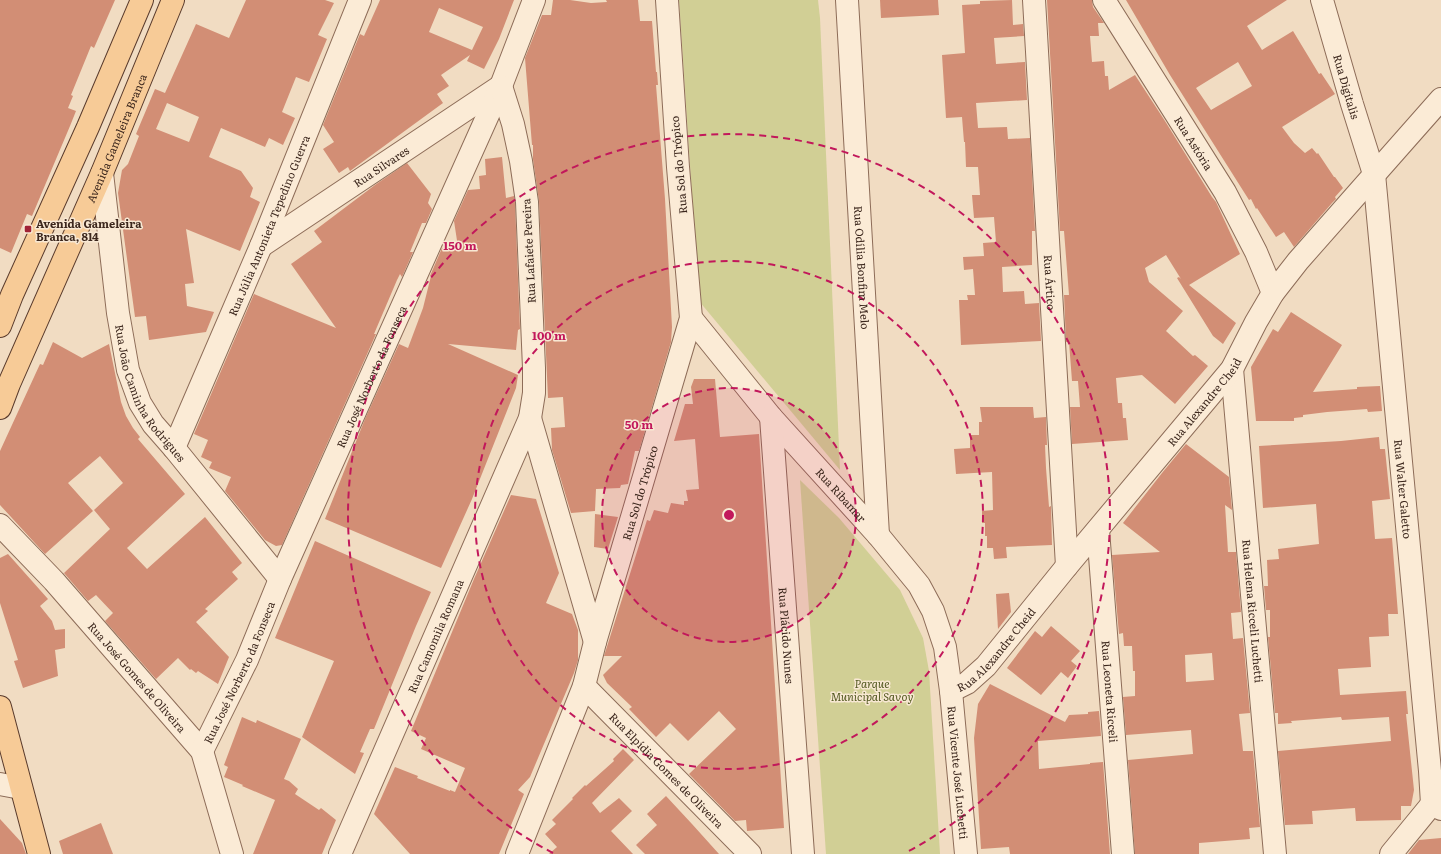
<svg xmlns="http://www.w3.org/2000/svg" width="1441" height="854" font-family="Literata,serif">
	<rect width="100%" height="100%" fill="#f1dcc2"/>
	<!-- green -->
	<g fill="#d1cf95">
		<path d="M679 0H818L820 18 840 470 699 301Z"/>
		<path d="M800 480 839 518 900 590 923 638 929 671 940 854H826Z"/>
	</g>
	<!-- building -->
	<g fill="#d28e75" fill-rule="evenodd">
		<path d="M0 0H115L94 48 91 46 71 95 73 96 68 108 76 111 70 126 32 216 27 214 11 253 0 248Z"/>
		<path d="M246 0H325L334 3 318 35 327 39 309 82 296 77 282 112 295 118 283 145 269 138 265 147 221 128 209 157 241 171 253 188 250 197 260 202 240 251 186 229 194 283 185 284 187 306 214 312 206 332 149 340 146 316 135 317 118 193 122 170 128 164 139 136 136 134 155 89 165 93 196 24 229 38ZM167 103 199 117 189 142 156 129Z"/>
		<path d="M380 0H514L499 39 484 69 467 61 470 55 441 75 449 86 437 94 443 103 350 171 348 167 339 173 323 149 334 142 323 125 360 34 364 36ZM439 8 483 27 472 50 429 32Z"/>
		<path d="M553 0H570L591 3 607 2 606 0H638L640 21H652L656 72H657L658 85H656L665 199 672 327 671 342 639 451H635L628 484 621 485 620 488 596 489 595 511 571 513 552 450 551 428 565 427 563 397 548 398 539 201 533 159V145H532L525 58 542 15H551Z"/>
		<path d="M880 0H938L939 15 881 18Z"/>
		<path d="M1012 0 1013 25 1023 24 1024 36 994 38 996 64 1025 62 1027 100 976 103 978 128 1007 127 1008 139 1030 138 1035 231H1032V265L1002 267 1003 292 1024 291 1025 304 1039 303 1041 341 961 345 959 300H968L967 295H975L973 269 964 270 963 257 984 256 983 243 996 242 994 217 974 218 972 195H980L978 167H966L965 142H964L962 117 946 118 942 55 965 53 962 5 980 4V1Z"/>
		<path d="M1047 0H1092L1093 7 1104 23H1098L1099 36H1090L1092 62 1104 61 1105 76H1108L1109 90 1135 75 1165 121 1212 197 1216 202 1240 254 1189 285 1236 323 1223 344 1213 336 1177 278 1179 277 1181 279 1166 255 1145 268 1149 282 1183 311 1166 331 1193 356 1195 355 1208 366 1175 404 1142 375 1116 378 1118 403H1122L1123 418H1126L1128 440 1072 444 1070 407H1080L1078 381H1072L1069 342H1066L1064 295H1069L1064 231H1060Z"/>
		<path d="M1126 0H1287L1247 26 1262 50 1293 31 1319 74 1321 73 1335 94 1282 127 1294 143 1305 153 1312 148 1317 154 1318 153 1334 177H1335L1343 188 1335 197 1336 199 1332 203 1294 247 1284 232 1276 237 1257 208 1256 209 1251 199 1249 200 1170 75ZM1238 62 1252 86 1211 110 1196 88Z"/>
		<path d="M502 157 506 198 514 196 515 203 520 329 518 330 516 350 448 344 518 375 516 388 472 499 441 568 325 519 365 419 399 344 408 348 423 308 431 276H430L442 248 458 247 454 221 468 190 480 189 479 176 486 175 485 159Z"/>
		<path d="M407 163 431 194 428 203 432 209 426 223H422L410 252H413L402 277 400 274 397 280 374 334H376L282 545 276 546 265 540 225 491 231 477 209 468 212 462 201 457 208 440 194 434 254 294 336 328 291 264 322 242 314 231 375 185Z"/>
		<path d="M1291 312 1342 345 1313 392 1357 389V387L1380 386 1382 411 1368 412 1367 409 1327 412 1303 415V417L1294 418V421H1256L1251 367 1273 329 1278 332Z"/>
		<path d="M53 342 82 358 109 344 121 402 126 416 133 428 140 437 138 439 185 494 127 548 147 569 205 517 242 563 232 572 238 579 205 609 208 611 196 622 229 657 218 684 198 671 196 673 191 669 190 670 178 658 156 679 105 621 113 613 96 595 88 601 64 573 110 529 94 510 123 483 100 456 68 483 93 511 45 554 0 505V451L40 364 43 365Z"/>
		<path d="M694 379H715L720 437 759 434 784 828 747 831 746 820 735 821 689 774 736 729 719 711 688 741 670 723 656 737 629 709 632 707 607 683 603 675 622 656H604L647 520 650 521 654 510 668 513 671 503 684 505V501H688L686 490 699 489 695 439 674 441 685 404H693L691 387Z"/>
		<path d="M980 407H1033L1034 418 1046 417 1047 445H1045L1046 468 1049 507 1051 506 1052 545 1006 547 1007 558 994 559 993 548H987V536H985V523H982V511L993 510 992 472 956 474 954 449 970 448V435H979V422H982Z"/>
		<path d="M1379 437 1380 449H1385L1390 499 1372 501 1375 539 1392 538 1398 614H1388L1389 636 1369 637 1371 667 1338 669 1340 695 1406 691 1408 714H1406L1414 790 1411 806H1401V820L1356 821 1355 808 1312 811 1313 824 1285 825 1278 751 1391 741 1389 717 1342 720 1341 717 1291 721 1292 723 1278 724V713H1275L1268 637H1270V610H1266L1264 586H1268L1267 560 1279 559 1278 549 1319 544 1316 504 1263 508 1259 446 1341 441Z"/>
		<path d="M1186 444 1229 477 1232 510 1225 505 1228 552H1236L1241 612 1231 613 1233 639 1243 638 1250 713 1239 714 1243 751H1253L1260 827 1249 828 1250 839 1199 843V854H1135L1128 760 1193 754 1191 730 1126 735 1123 697 1135 696V671H1133L1132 646H1124L1123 633 1119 634 1112 555 1160 552 1123 523 1162 473ZM1212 653 1214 680 1186 682 1185 655Z"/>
		<path d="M511 495 536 499 559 573 546 603 572 614 578 630V660L574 673 530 777 518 790 524 794 499 854H410L374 814 395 767 418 776 417 778 450 791V790L455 792 465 768 421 749 426 738 411 731 474 579Z"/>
		<path d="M595 514 618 517 608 549 594 547Z"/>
		<path d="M315 541 431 592 416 626 374 729H370L360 752 364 753 355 774 302 737 334 661 275 638Z"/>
		<path d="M8 554 48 599 40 606 52 621 55 630 65 629V648L55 650 58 676 23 688 14 661 18 660 0 603V558Z"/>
		<path d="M1009 593 1011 612 998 629 996 594Z"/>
		<path d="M1051 626 1080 651 1071 661 1077 666 1068 678 1061 672 1041 695 1007 668 1035 631 1042 637Z"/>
		<path d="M990 684 1065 722 1069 715 1088 714V712L1099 711 1101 736 1038 741 1039 769 1090 764V763L1103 762 1110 854H1010L1009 847 981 849 974 738 978 704Z"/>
		<path d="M242 717 256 723 257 720 301 739 284 779 289 781 298 789 295 794 319 810 321 808 336 820 322 854H253L275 800 242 786 243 785 224 777 228 767 224 765Z"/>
		<path d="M623 749 634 760 592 803 600 813 619 798 632 811 611 831 633 854H549L557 847 545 834 556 824 552 820 573 799 572 798 585 785 586 786 614 761 613 759Z"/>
		<path d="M666 796 692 824 719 854H645L636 845 657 825 647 814Z"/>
		<path d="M0 819 22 843 26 854H0Z"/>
		<path d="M101 823 113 854H63L59 841Z"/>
		<path d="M1441 838V854H1408L1419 840Z"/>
	</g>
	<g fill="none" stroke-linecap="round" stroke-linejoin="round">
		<!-- minor casing -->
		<g stroke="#8d6c58" stroke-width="24">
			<g id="minor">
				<path id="s1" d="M847 0 878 535"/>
				<path id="s2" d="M1034 0 1067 566"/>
				<path id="s3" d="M1104 0 1225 192 1256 252 1273 293"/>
				<path id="s4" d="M1322 0 1352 104 1374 174 1430 771 1432 804 1441 809"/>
				<path id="s5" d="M102 173 118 313 128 370 140 403 153 424 174 448 280 579"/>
				<path id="s6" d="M261 246 501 86"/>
				<path id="s7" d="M691 318 771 417 878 535 919 585 933 611 945 647 951 691 966 854"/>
				<path id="s8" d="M1232 369 1275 854"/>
				<path id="s9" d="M771 417 803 854"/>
				<path d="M530 418 595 642"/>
				<path id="s10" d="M174 448 261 246 360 0"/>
				<path id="s11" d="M0 525 54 581 202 751 232 854"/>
				<path id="s12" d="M1098 530 1123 854"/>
				<path id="s13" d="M584 686 750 854"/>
				<path id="s14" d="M951 691 967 683 986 666 1067 566 1232 369 1256 322 1273 293 1298 261 1441 99"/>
				<path id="s15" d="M202 751 247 660 280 579 501 86 534 0"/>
				<path d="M0 784 21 788"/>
				<path id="s16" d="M340 854 530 418 534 393V368L527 202 521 161 513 124 501 86"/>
				<path id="s17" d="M517 854 584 686 595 642 691 318 678 167 667 0"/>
				<path d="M1391 854 1441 793"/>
			</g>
		</g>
		<!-- major casing -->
		<g stroke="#5a3b2c" stroke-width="24">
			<g id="major">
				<path d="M0 326 12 295 88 127 142 0"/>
				<path id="s18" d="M0 408 9 384 102 173 173 0"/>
				<path d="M0 707 39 854"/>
			</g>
		</g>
		<!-- minor -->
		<use href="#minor" stroke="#fbebd6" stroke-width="22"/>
		<!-- major -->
		<use href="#major" stroke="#f7cb97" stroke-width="22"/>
	</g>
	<!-- distance rings -->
	<circle cx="729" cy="515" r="127" fill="#c2185b" fill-opacity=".12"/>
	<g fill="none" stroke="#c2185b" stroke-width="2" stroke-dasharray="7 5">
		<circle cx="729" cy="515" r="127"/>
		<circle cx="729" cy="515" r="254"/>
		<path d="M553 853A381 381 0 1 1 905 853"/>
	</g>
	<!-- markers -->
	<rect fill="#a12336" stroke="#f8e8d3" stroke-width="1.5" x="24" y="225" width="8" height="8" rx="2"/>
	<g text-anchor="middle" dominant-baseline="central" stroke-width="3" stroke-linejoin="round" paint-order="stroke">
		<!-- street labels -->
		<g font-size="11" fill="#3c271d" stroke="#f8e8d3">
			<text stroke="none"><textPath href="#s4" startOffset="90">Rua Digitalis</textPath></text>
			<text stroke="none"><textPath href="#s18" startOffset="294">Avenida Gameleira Branca</textPath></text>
			<text stroke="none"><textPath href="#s3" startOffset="169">Rua Astória</textPath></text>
			<text transform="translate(678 165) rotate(-95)">Rua Sol do Trópico</text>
			<text stroke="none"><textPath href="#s6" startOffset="144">Rua Silvares</textPath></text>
			<text stroke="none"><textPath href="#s10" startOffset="242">Rua Júlia Antonieta Tepedino Guerra</textPath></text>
			<text transform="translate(528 251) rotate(-93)">Rua Lafaiete Pereira</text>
			<text stroke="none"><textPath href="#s1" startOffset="268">Rua Odília Bonfim Melo</textPath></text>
			<text stroke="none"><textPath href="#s2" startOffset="283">Rua Ártico</textPath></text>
			<text stroke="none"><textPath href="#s15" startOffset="411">Rua José Norberto da Fonseca</textPath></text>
			<text stroke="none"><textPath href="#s5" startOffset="229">Rua João Caminha Rodrigues</textPath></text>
			<text stroke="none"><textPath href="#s14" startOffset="386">Rua Alexandre Cheid</textPath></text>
			<text stroke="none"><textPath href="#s4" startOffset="498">Rua Walter Galetto</textPath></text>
			<text stroke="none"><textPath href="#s17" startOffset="382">Rua Sol do Trópico</textPath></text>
			<text stroke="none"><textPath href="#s7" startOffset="232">Rua Ribamar</textPath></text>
			<text stroke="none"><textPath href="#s8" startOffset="243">Rua Helena Ricceli Luchetti</textPath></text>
			<text stroke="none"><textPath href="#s16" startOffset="238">Rua Camomila Romana</textPath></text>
			<text stroke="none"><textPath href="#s9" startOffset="219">Rua Plácido Nunes</textPath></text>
			<text stroke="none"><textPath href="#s14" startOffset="62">Rua Alexandre Cheid</textPath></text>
			<text stroke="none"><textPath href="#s15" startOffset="87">Rua José Norberto da Fonseca</textPath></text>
			<text stroke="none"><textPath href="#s11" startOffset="205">Rua José Gomes de Oliveira</textPath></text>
			<text stroke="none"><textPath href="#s12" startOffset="162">Rua Leoneta Ricceli</textPath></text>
			<text stroke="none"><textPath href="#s13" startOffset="118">Rua Elpídia Gomes de Oliveira</textPath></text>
			<text stroke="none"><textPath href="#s7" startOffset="545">Rua Vicente José Luchetti</textPath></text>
		</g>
		<!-- poi labels -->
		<g font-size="11" font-weight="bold" fill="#3c271d" stroke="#f8e8d3" text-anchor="start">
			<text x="36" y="223">Avenida Gameleira<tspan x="36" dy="13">Branca, 814</tspan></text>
		</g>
		<!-- park labels -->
		<g font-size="11" font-style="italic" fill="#545a22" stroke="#f8e8d3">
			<text x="872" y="683">Parque<tspan x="872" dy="13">Municipal Savoy</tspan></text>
		</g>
	</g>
	<circle cx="729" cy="515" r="6" fill="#c2185b" stroke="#f8e8d3" stroke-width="2"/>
	<g font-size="12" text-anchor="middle" font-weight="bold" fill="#c2185b" stroke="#f8e8d3" stroke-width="3" stroke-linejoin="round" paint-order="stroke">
		<text x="460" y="250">150 m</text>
		<text x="549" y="340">100 m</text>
		<text x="639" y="429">50 m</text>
	</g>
</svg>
